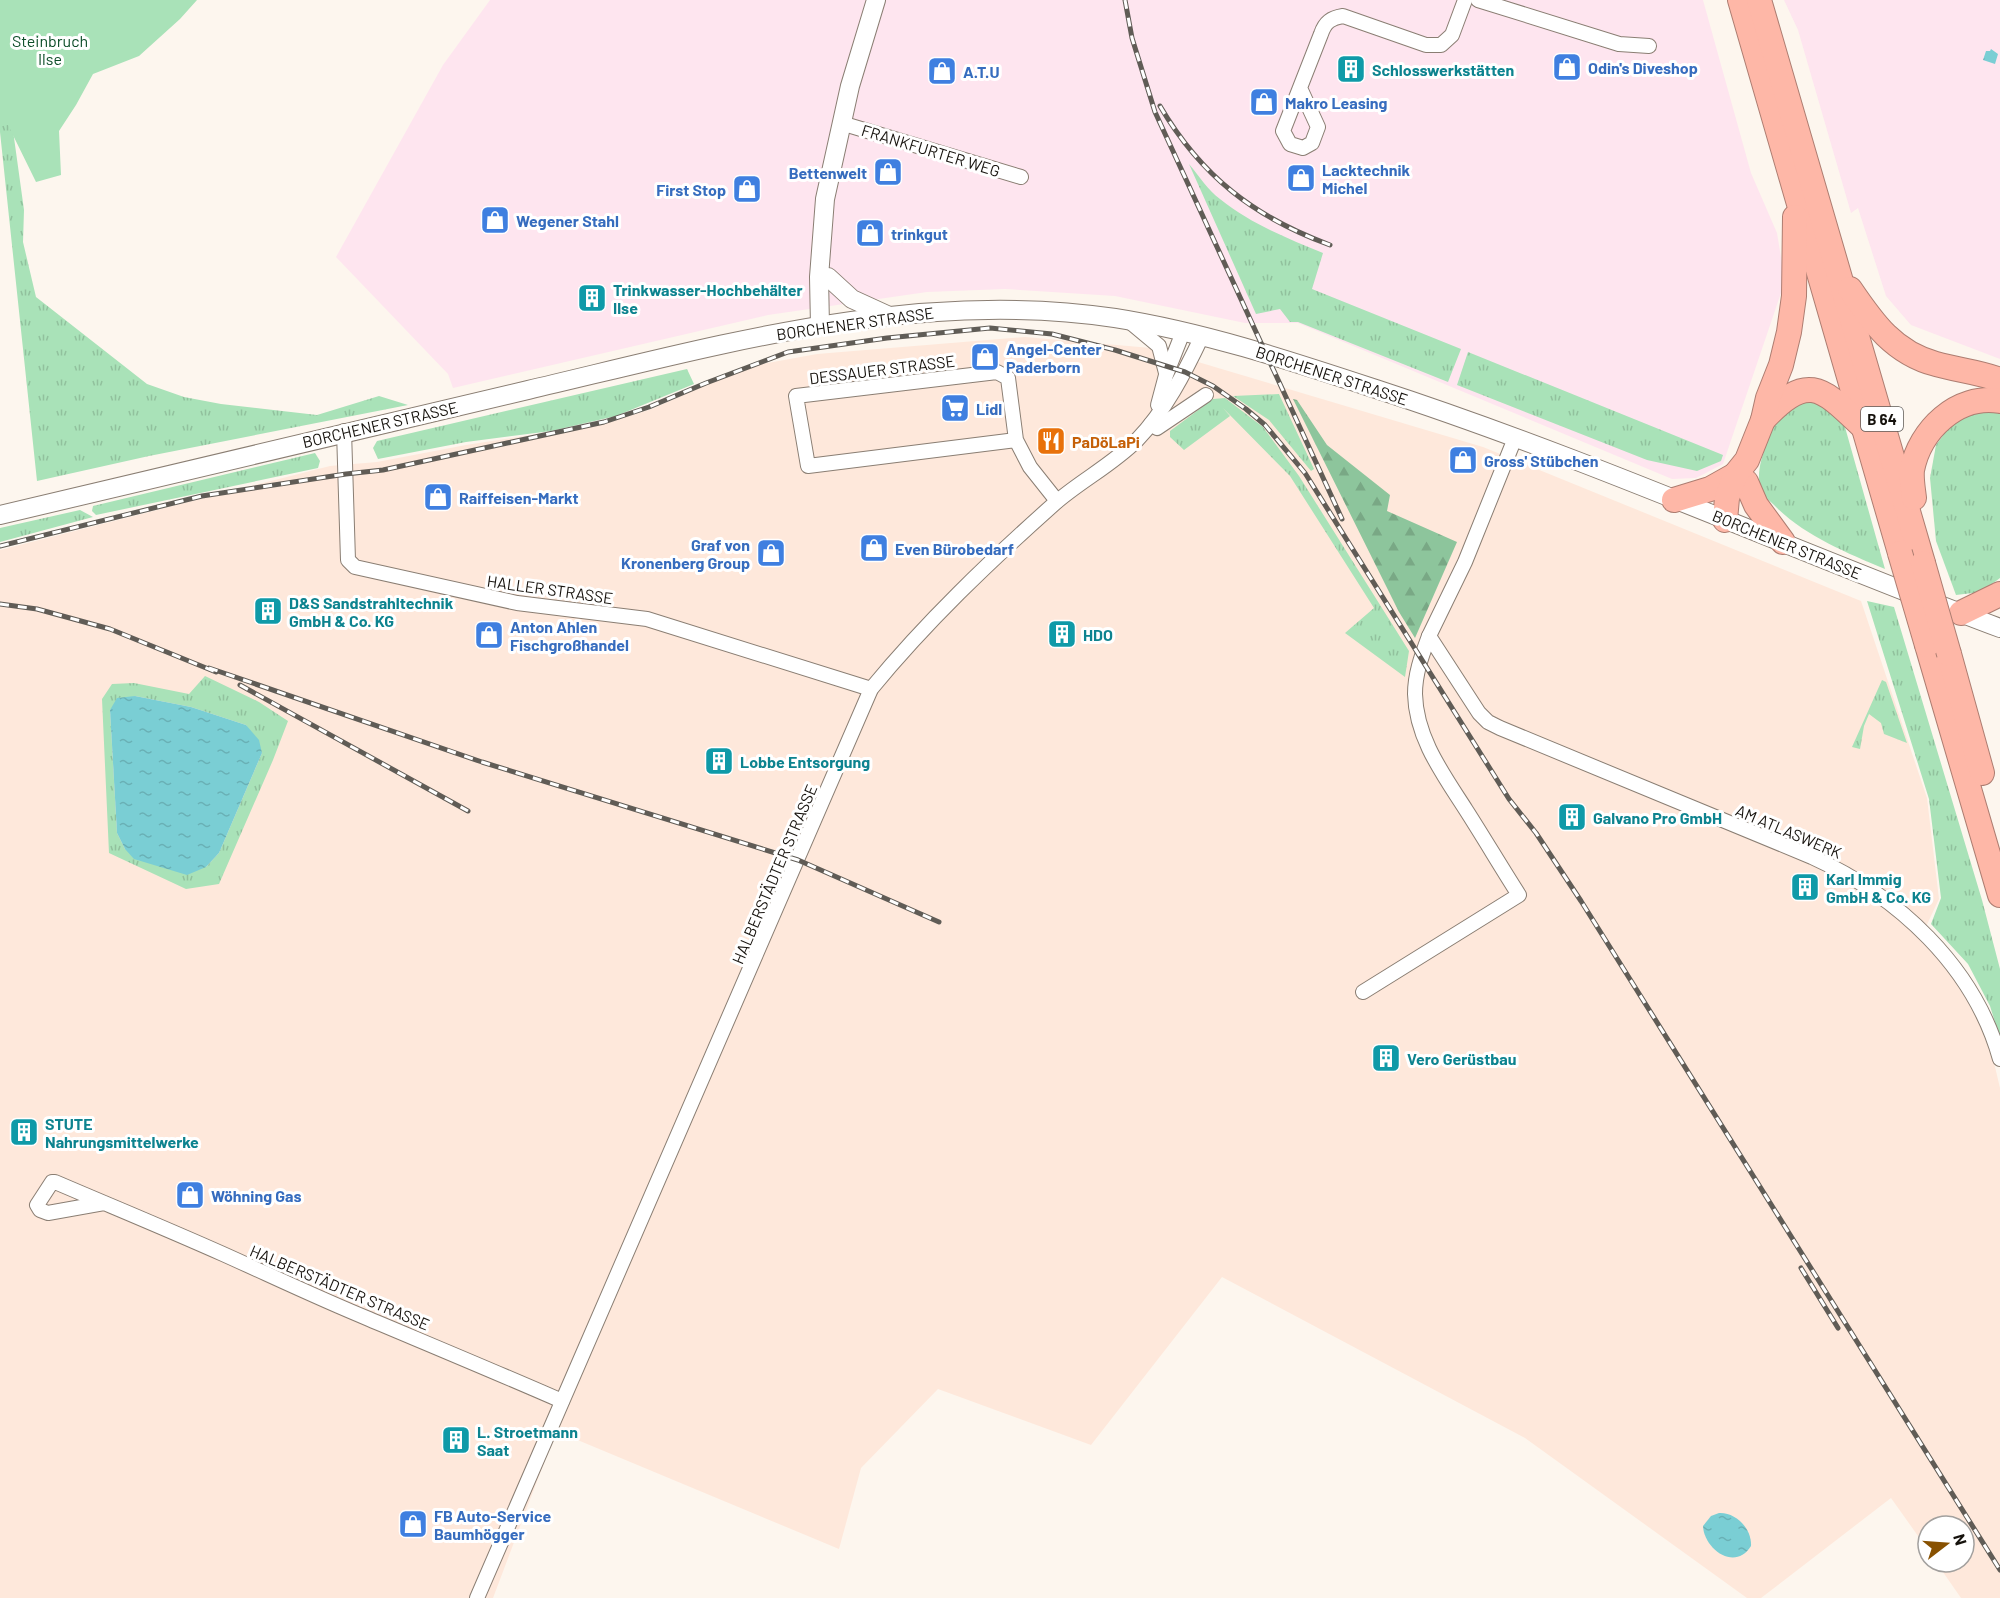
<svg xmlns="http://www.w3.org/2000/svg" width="2000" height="1598" font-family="Barlow,sans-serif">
	<defs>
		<pattern id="grass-tufts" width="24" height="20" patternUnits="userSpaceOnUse" patternTransform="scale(1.5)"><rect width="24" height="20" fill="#a9e2b8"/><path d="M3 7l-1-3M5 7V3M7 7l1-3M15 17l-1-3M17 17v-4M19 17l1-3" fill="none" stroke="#91c19d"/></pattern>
		<pattern id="forest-firs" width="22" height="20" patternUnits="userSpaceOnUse" patternTransform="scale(1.5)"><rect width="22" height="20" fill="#8dc59c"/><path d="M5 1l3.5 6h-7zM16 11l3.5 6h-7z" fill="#79a885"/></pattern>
		<pattern id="water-ripples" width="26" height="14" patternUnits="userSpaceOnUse" patternTransform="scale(1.5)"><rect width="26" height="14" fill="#7aced4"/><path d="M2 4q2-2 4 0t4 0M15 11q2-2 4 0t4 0" fill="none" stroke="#69b0b5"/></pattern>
	</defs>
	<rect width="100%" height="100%" fill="#fdf6ee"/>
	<!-- commercial -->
	<g fill="#fee5ef">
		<path d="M490 0H1703L1751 173 1777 233 1785 281 1723 464 1696 478 1672 479 1298 323H1245L1115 296 1005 289 927 292 768 315 453 388 448 374 336 257 443 65Z"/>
		<path d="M1784 0H2000V359L1911 325 1886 296 1858 208 1851 213 1798 30Z"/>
	</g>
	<!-- industrial -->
	<path fill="#fee8db" d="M1025 337 1151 348 1483 447 1861 601 1927 798 1939 899 1922 935 1940 959 1975 1012 1992 1054 2000 1088V1598H1961L1936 1562H1964V1526H1928V1550L1891 1498 1761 1598H1747L1525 1438 1222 1277 1091 1445 938 1389 861 1468 839 1549 556 1431 493 1598H0V550L330 466 377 462 466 445 604 424 652 409 746 367 817 354Z"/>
	<!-- grass -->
	<g fill="url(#grass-tufts)" fill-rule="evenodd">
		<path d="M7 87 24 210 23 242 36 297 147 384 184 397 221 404 317 415 379 396 408 405 149 456 37 481 0 132V88Z"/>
		<path d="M1189 164C1199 176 1208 190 1220 199 1251 224 1287 238 1323 253L1312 289 1461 349 1448 382 1298 322H1290L1280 309 1256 314Z"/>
		<path d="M1468 352 1723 455 1721 461 1697 471 1647 460 1457 385Z"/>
		<path d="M687 369 694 384 616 416 551 431 466 442 378 459 373 448 377 441Z"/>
		<path d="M1279 394 1314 469 1311 471 1269 420 1233 396Z"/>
		<path d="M1225 398 1263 427 1299 476 1409 651 1405 677 1345 633 1374 608 1290 476 1223 408 1230 416 1184 450 1170 437V431L1213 399Z"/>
		<path d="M1808 401 1822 403 1843 420 1885 569C1845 552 1803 535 1773 504 1769 500 1763 496 1761 490 1756 476 1761 459 1766 445 1774 420 1782 409 1808 401Z"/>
		<path d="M1976 409 2000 410V578L1981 592 1956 595 1936 541 1930 478 1936 445 1955 419Z"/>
		<path d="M315 453 320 461 318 468 96 515 92 511 93 506Z"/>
		<path d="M80 510 93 517 0 542V528Z"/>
		<path d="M1867 601 1894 607 1982 900 2000 969V1038L1990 1006 1968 964 1931 924 1941 898 1929 799Z"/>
		<path d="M205 676 259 702 288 721 273 760 219 884 186 889 109 853 102 699 112 684 134 683 189 694ZM135 696 191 707 246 725 262 753 219 853 206 867 125 849 117 833 110 710Z"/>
		<path d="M1882 680 1886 682 1907 743 1884 734 1881 723 1869 714 1864 726 1860 749 1852 747Z"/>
	</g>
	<!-- forest -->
	<path fill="url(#forest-firs)" d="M1293 399 1297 400 1327 445 1390 495 1387 511 1457 542 1415 638 1399 612Z"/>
	<!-- park -->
	<path fill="#a9e2b8" d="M0 0H197L180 19 139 56 93 74 76 105 59 131 61 175 36 182 8 125 0 126Z"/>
	<!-- water -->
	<g fill="url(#water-ripples)">
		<path d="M1991 49 1998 54 1995 64 1983 60 1986 51H1990Z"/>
		<path d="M135 696 191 707 246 725 259 740 262 753 219 853 206 867 187 875 134 859 125 849 117 833 110 710 117 698Z"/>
		<path d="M1719 1513C1736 1512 1752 1529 1751 1546 1735 1572 1704 1549 1703 1526L1711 1516Z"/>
	</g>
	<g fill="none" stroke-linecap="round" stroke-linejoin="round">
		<!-- street casing -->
		<g stroke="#8a7e73" stroke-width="16">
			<g id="street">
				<path d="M1478 0 1619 44 1649 46"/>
				<path d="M1300 88 1318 127 1312 143 1303 148 1290 144 1283 131 1321 34C1325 22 1331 18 1343 16L1426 45H1441L1452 35 1465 0"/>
				<path d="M841 123 1021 177"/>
				<path d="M1129 321 1159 346 1166 373"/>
				<path d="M1158 405 1166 375 1183 332"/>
				<path d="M1151 424 1157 428 1206 395"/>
				<path d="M344 431 348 560 355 567 517 603 647 619 871 689"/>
				<path d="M1515 438 1465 562 1429 636 1479 713 1488 722 1500 728 1812 857C1898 896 1974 966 2000 1059"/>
				<path d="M1016 440 808 466 796 396 997 372 1008 378 1016 440 1030 467 1057 501"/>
				<path d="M1363 992 1519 895C1501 867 1484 838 1466 810 1443 774 1416 738 1415 694 1415 673 1422 655 1429 636"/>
				<path d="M104 1203 48 1213 40 1210 37 1205 52 1182H55C111 1206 167 1229 223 1254 272 1276 320 1299 369 1319 433 1346 498 1373 562 1401"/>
				<path d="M477 1598 871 689C926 622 989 562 1054 504 1080 481 1112 465 1137 440 1165 411 1185 372 1202 336"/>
			</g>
		</g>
		<!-- secondary casing -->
		<g stroke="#8a7e73" stroke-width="20">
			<g id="secondary">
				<path d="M828 277 852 299 887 315"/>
				<path d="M820 326 819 277 825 199 850 86 876 0"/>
				<path d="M0 515C176 472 352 431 528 390 720 345 916 288 1115 318 1204 332 1291 361 1376 389 1588 458 1792 550 2000 628"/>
			</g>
		</g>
		<!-- highway casing -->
		<g stroke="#ad7d71" stroke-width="26">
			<g id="highway">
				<path d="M1740 0 1900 553"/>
				<path d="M1759 0 1923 563"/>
				<path d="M1850 289C1873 323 1894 353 1936 364 1957 370 1980 372 2000 380"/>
				<path d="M1763 420C1808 371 1822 388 1863 427"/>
				<path d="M1746 482 1756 505 1783 542"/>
				<path d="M1914 498C1913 489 1911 479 1912 470 1920 430 1957 394 2000 401"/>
				<path d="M1674 500 1710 489 1735 475"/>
				<path d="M1725 520 1727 498 1735 475 1747 460 1763 420 1768 398 1781 365 1789 332 1794 296 1795 217"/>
				<path d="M1961 613 2000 594"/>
				<path d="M1927 645 2000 895"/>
				<path d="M1949 654 1982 773"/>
			</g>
		</g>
		<!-- street -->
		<use href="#street" stroke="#fff" stroke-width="14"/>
		<!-- secondary -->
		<use href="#secondary" stroke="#fff" stroke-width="18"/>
		<!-- highway -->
		<use href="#highway" stroke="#feb7a7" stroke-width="24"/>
		<!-- rail casing -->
		<g stroke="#605c56" stroke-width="5">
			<g id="rail">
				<path d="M1125 0 1132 38 1155 112 1342 519"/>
				<path d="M1160 106C1201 176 1254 217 1330 245"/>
				<path d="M0 546 202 496 346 474 383 470 604 422 649 407 706 383 788 352 887 338 990 328 1052 334 1115 350 1185 372 1213 386 1246 409 1265 425 1305 473 1509 799 1536 833 1581 901 2000 1570"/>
				<path d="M0 604 37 609 110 629 216 672"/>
				<path d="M209 668 482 762 798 860 939 922"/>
				<path d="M240 685 468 811"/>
				<path d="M1801 1268 1838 1328"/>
			</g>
		</g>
		<!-- rail -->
		<use href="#rail" stroke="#fff" stroke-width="3" stroke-dasharray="9" stroke-linecap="butt"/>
		<!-- highway-bridge casing -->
		<g stroke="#ad7d71" stroke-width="26" stroke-linecap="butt">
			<g id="highway-bridge">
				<path d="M1900 553 1927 645"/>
				<path d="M1923 563 1949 654"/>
			</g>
		</g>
		<!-- highway-bridge -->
		<use href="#highway-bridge" stroke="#feb7a7" stroke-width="24"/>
	</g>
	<!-- icons -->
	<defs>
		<g id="shop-square" transform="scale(1.5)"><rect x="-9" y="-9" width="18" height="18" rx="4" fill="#3f7fe0" stroke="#fff"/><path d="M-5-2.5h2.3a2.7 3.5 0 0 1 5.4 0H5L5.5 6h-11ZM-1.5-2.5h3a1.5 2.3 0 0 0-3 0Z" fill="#fff"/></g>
		<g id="building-square" transform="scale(1.5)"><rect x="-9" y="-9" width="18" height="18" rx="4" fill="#0f9aa8" stroke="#fff"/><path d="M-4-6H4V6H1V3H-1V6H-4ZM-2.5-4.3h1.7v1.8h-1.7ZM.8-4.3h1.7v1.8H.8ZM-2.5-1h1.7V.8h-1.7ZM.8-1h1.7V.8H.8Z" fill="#fff"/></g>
		<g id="supermarket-square" transform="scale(1.5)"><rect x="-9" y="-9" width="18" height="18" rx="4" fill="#3f7fe0" stroke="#fff"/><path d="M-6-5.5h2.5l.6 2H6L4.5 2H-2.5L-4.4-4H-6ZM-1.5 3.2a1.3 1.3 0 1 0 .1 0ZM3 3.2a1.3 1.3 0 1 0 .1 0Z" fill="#fff"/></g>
		<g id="restaurant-square" transform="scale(1.5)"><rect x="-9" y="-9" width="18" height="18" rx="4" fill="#e8710a" stroke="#fff"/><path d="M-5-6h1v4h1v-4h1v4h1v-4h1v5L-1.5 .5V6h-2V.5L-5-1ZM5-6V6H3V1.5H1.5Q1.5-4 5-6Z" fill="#fff"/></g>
	</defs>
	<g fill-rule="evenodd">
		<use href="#shop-square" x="1567" y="67"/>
		<use href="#building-square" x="1351" y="69"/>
		<use href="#shop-square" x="942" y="71"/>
		<use href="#shop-square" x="1264" y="102"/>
		<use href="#shop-square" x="888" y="172"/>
		<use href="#shop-square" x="1301" y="178"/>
		<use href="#shop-square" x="747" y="189"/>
		<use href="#shop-square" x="495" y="220"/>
		<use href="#shop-square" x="870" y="233"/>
		<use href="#building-square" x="592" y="298"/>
		<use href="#shop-square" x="985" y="357"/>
		<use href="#supermarket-square" x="955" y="408"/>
		<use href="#restaurant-square" x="1051" y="441"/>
		<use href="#shop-square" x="1463" y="460"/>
		<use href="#shop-square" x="438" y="497"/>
		<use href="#shop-square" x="874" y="548"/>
		<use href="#shop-square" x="771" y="553"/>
		<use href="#building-square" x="268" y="611"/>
		<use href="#building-square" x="1062" y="634"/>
		<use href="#shop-square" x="489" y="635"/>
		<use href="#building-square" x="719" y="761"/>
		<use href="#building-square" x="1572" y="817"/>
		<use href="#building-square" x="1805" y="887"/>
		<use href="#building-square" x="1386" y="1058"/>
		<use href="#building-square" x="24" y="1132"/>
		<use href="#shop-square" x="190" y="1195"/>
		<use href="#building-square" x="456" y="1440"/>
		<use href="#shop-square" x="413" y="1524"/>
	</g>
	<g text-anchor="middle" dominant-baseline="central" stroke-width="6" stroke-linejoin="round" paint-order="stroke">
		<!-- shield labels -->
		<rect fill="#fff" stroke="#5c5956" stroke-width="1.5" x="1861" y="407" width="42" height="24" rx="4.5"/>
		<g font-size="15" font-weight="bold" fill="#16120d">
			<text x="1882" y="419">B 64</text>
		</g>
		<!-- park labels -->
		<g font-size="16" fill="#0c4d28" stroke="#fff">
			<text x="50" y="40">Steinbruch<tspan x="50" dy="18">Ilse</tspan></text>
		</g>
		<!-- shop labels -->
		<g font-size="16" font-weight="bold" fill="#366cbe" stroke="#fff" text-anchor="start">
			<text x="1588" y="67">Odin's Diveshop</text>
			<text x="963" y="71">A.T.U</text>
			<text x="1285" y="102">Makro Leasing</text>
			<text x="1322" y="169">Lacktechnik<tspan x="1322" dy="18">Michel</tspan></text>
			<text x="867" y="172" text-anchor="end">Bettenwelt</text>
			<text x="726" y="189" text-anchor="end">First Stop</text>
			<text x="516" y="220">Wegener Stahl</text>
			<text x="891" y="233">trinkgut</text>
			<text x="1006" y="348">Angel-Center<tspan x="1006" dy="18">Paderborn</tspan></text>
			<text x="976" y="408">Lidl</text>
			<text x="1484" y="460">Gross' Stübchen</text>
			<text x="459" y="497">Raiffeisen-Markt</text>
			<text x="750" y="544" text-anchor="end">Graf von<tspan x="750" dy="18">Kronenberg Group</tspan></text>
			<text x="895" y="548">Even Bürobedarf</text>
			<text x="510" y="626">Anton Ahlen<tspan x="510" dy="18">Fischgroßhandel</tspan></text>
			<text x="211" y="1195">Wöhning Gas</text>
			<text x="434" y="1515">FB Auto-Service<tspan x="434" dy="18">Baumhögger</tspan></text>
		</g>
		<!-- culture labels -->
		<g font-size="16" font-weight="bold" fill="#0d838f" stroke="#fff" text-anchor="start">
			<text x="1372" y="69">Schlosswerkstätten</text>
			<text x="613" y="289">Trinkwasser-Hochbehälter<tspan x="613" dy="18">Ilse</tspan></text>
			<text x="289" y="602">D&amp;S Sandstrahltechnik<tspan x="289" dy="18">GmbH &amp; Co. KG</tspan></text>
			<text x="1083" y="634">HDO</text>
			<text x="740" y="761">Lobbe Entsorgung</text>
			<text x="1593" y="817">Galvano Pro GmbH</text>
			<text x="1826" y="878">Karl Immig<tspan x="1826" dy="18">GmbH &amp; Co. KG</tspan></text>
			<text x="1407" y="1058">Vero Gerüstbau</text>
			<text x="45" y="1123">STUTE<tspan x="45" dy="18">Nahrungsmittelwerke</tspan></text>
			<text x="477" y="1431">L. Stroetmann<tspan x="477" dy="18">Saat</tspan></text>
		</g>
		<!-- street labels -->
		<g font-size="16" fill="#16120d" stroke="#fff">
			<text transform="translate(931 150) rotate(17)">FRANKFURTER WEG</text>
			<text transform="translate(855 323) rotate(-8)">BORCHENER STRASSE</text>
			<text transform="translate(882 369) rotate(-7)">DESSAUER STRASSE</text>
			<text transform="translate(1332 375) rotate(18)">BORCHENER STRASSE</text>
			<text transform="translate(380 424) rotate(-13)">BORCHENER STRASSE</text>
			<text transform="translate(1787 544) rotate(22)">BORCHENER STRASSE</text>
			<text transform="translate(550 589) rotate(8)">HALLER STRASSE</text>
			<text transform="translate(1789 831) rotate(23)">AM ATLASWERK</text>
			<text transform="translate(774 874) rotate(-67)">HALBERSTÄDTER STRASSE</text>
			<text transform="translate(340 1287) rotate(23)">HALBERSTÄDTER STRASSE</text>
		</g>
		<!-- food labels -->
		<g font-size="16" font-weight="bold" fill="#c56008" stroke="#fff" text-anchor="start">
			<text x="1072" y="441">PaDöLaPi</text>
		</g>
	</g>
	<!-- north arrow -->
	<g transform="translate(1946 1544) rotate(73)"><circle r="28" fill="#ffffff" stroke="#a2a09e" stroke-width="1.5"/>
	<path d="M0-4.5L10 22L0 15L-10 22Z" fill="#885101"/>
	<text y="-9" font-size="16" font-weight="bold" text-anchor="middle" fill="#16120d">N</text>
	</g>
</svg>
